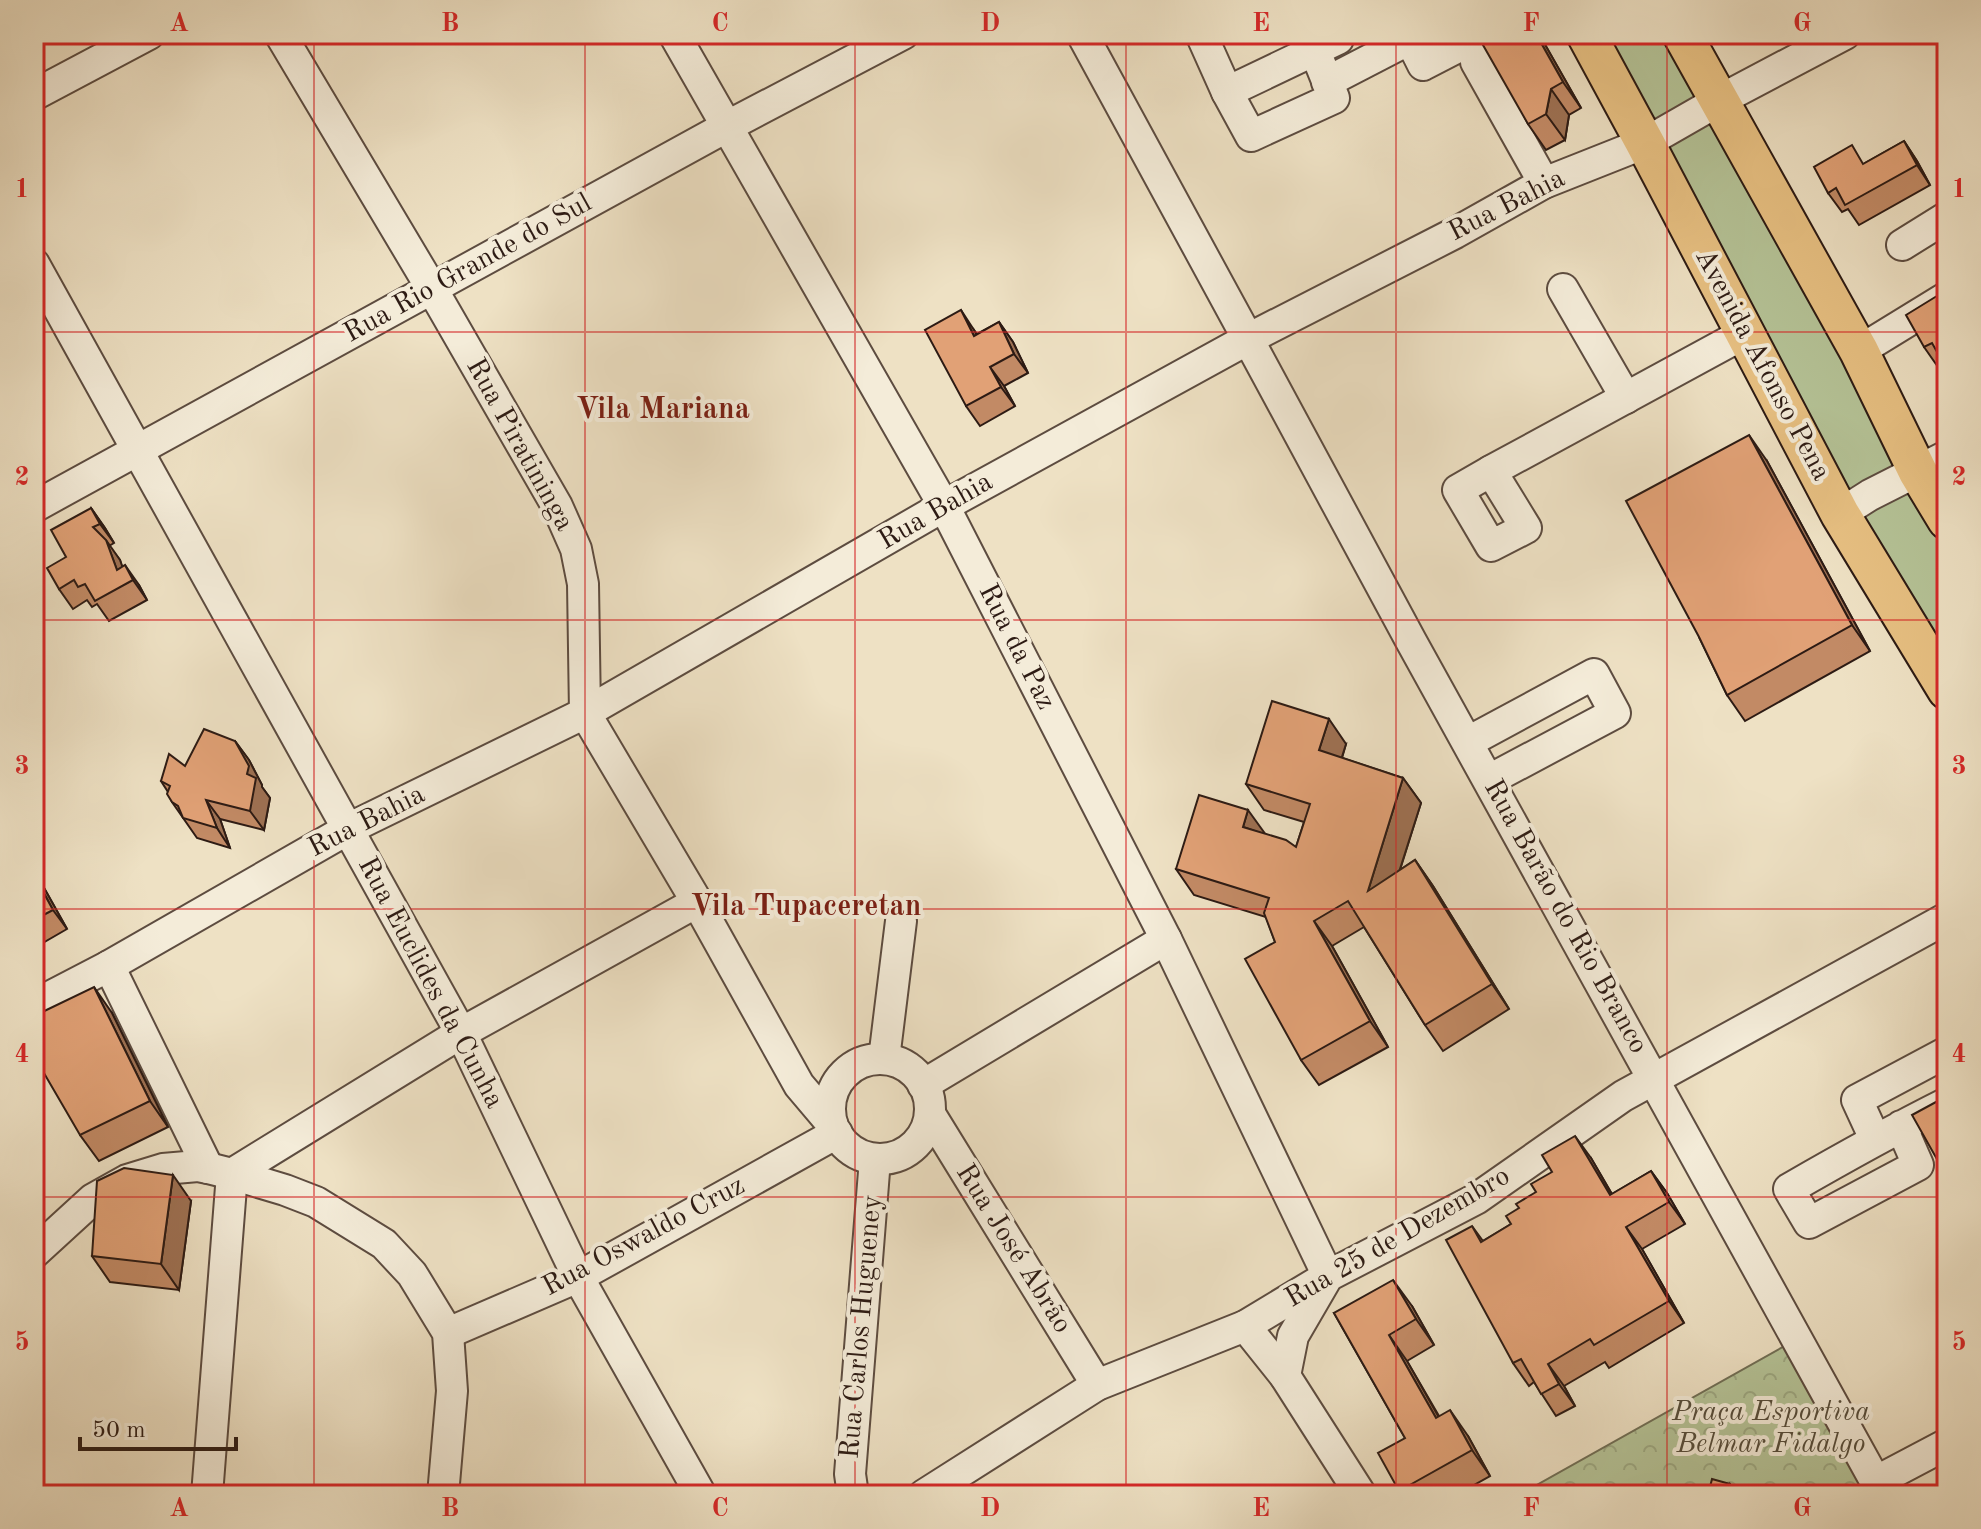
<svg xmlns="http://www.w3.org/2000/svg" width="1981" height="1529" font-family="'Old Standard TT',serif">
	<defs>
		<pattern id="forest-crowns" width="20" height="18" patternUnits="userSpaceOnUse" patternTransform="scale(2)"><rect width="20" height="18" fill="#b5c397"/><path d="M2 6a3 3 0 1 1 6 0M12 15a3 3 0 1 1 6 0" fill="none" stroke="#9ca781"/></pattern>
	</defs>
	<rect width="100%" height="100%" fill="#eee1c4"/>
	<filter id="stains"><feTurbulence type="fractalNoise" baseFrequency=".0025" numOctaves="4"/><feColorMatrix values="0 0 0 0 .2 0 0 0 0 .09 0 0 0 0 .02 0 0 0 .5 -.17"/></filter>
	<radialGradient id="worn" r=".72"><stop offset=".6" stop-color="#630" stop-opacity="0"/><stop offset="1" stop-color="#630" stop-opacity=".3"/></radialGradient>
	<!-- grass -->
	<path fill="#b5c397" stroke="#716f56" stroke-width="2" d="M1586 34H1682L1947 520V690Z"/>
	<!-- forest -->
	<path fill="url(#forest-crowns)" stroke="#716f56" stroke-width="2" d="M1797 1339 1883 1495H1519Z"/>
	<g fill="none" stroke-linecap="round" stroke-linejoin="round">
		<!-- minor casing -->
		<g stroke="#5d4c40" stroke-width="34">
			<g id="minor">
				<path d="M280 34 432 289 557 506 576 549 583 584 585 713 697 902 799 1085 832 1124"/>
				<path d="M674 34 944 506 1166 939 1328 1276"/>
				<path d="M1082 34 1248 339 1411 641 1883 1495"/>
				<path d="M1201 34 1227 92 1338 39 1336 34"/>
				<path d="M1511 34 1480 53 1476 62 1544 183"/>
				<path d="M1327 82 1410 39 1423 65 1454 49 1447 34"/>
				<path d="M1227 92 1251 136 1334 98 1315 51"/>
				<path d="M34 95 149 34"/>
				<path d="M1902 245 1947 217"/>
				<path d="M34 264 461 1033 578 1277 701 1495"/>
				<path d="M1563 289 1626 398"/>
				<path d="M1859 351 1947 297"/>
				<path d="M1491 471 1745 333"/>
				<path d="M1491 471 1526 528 1491 546 1458 490Z"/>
				<path d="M34 507 726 127 903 34"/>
				<path d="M1840 514 1870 495 1947 456"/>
				<path d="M1468 742 1594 674 1615 713 1489 780"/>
				<path d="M109 966 208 1168"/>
				<path d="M34 1005 109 966 348 829 585 713 944 506 1248 339 1455 233 1544 183 1645 143 1720 100 1845 34"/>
				<path d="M884 1059 901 921"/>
				<circle cx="880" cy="1109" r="50"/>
				<path d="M923 1085 1166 939"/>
				<path d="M930 1114 1097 1385"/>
				<path d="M1901 1126 1918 1165 1809 1223 1789 1189C1841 1159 1893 1130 1947 1103"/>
				<path d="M1875 1139 1857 1100 1947 1052"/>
				<path d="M34 1253 93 1199 127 1180 163 1169 198 1166 208 1168 232 1174 285 1190 316 1202 384 1244 412 1274 448 1333 452 1391 443 1495"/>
				<path d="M1245 1326 1285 1376 1361 1495"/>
				<path d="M448 1333 578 1277 837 1133"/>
				<path d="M1285 1376 1293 1336 1325 1281"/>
				<path d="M1875 1482 1947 1444"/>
				<path d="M207 1495 232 1174 461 1033 697 902"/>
				<path d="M853 1495 850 1474 875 1159"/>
				<path d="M924 1495 1097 1385 1245 1326 1328 1276 1476 1199 1623 1096 1947 918"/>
			</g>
		</g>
		<!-- major casing -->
		<g stroke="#2d1b14" stroke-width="42">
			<g id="major">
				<path d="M1586 34 1645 143 1840 514 1947 690"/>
				<path d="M1682 34 1859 351 1918 472 1947 520"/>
			</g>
		</g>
		<!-- minor -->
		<use href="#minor" stroke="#f4ecd9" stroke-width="30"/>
		<!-- major -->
		<use href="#major" stroke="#e7c082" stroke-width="38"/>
	</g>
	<!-- wall -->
	<g fill="#c28a65" stroke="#2d1b14" stroke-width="2">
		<path d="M1485 34H1539L1581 108 1569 115 1565 140 1546 150 1528 124Z"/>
		<path d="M1904 141 1917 161 1930 185 1859 225 1848 209 1842 212 1828 193 1865 163Z"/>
		<path d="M1947 294V369L1944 364 1938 367 1924 347Z"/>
		<path d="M999 322 1013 342 1028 373 1004 386 1015 406 980 426 966 406 974 330 977 334Z"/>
		<path d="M1767 461 1870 651 1745 721 1727 695 1699 637Z"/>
		<path d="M91 508 105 528 114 543 109 546 120 560 122 567 139 585 147 600 109 621 97 604 92 607 87 600 73 609 59 589 66 557Z"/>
		<path d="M235 741 249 760 262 785V787L270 798 264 830 220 819 230 848 197 838 172 802 168 792 161 781 185 766Z"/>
		<path d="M1346 744 1342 758 1403 778 1421 803 1400 870 1415 860 1433 886 1509 1009 1443 1051 1425 1025 1364 927 1332 946 1388 1047 1319 1085 1301 1060 1275 942 1266 917 1194 895 1176 869 1265 834 1296 847 1304 822 1264 810 1246 784Z"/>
		<path d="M34 870 67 929 34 948Z"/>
		<path d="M112 1013 168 1127 99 1161 80 1135Z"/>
		<path d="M1591 1158 1612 1194 1651 1171 1667 1193 1685 1224 1642 1249 1684 1323 1609 1368 1605 1362 1564 1386 1575 1406 1556 1416 1534 1382 1529 1386 1513 1363 1472 1226 1483 1241 1511 1224 1519 1208Z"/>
		<path d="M191 1201 179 1290 110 1282 92 1256Z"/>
		<path d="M1412 1306 1434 1345 1407 1361 1439 1416 1468 1436 1490 1476 1456 1495H1402L1399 1491 1405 1438 1334 1313Z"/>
	</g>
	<!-- shaded-wall -->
	<g fill="#9e7153" stroke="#2d1b14" stroke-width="2">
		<path d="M1536 34H1539L1581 108 1563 82Z"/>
		<path d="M1551 89 1569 115 1565 140 1546 114Z"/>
		<path d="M1904 141 1917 161 1930 185 1917 165Z"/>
		<path d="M961 310 974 330 988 355 974 336Z"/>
		<path d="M999 322 1013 342 1028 373 1014 354Z"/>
		<path d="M990 367 1004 386 1015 406 1001 387Z"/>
		<path d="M1749 435 1767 461 1870 651 1852 625Z"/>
		<path d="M91 508 105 528 114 543 100 524Z"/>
		<path d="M106 540 120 560 128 583 117 570Z"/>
		<path d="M125 565 139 585 147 600 133 580Z"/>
		<path d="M1329 719 1346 744 1336 776 1319 750Z"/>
		<path d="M235 741 249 760 262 785V787L270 798 264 830 250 811 247 774Z"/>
		<path d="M1403 778 1421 803 1385 916 1368 891Z"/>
		<path d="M206 800 220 819 230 848 217 828Z"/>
		<path d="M1248 810 1266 835 1243 827Z"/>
		<path d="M1415 860 1433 886 1509 1009 1492 984Z"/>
		<path d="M34 870 67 929 53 910 34 875Z"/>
		<path d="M1314 921 1332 946 1388 1047 1370 1021Z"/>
		<path d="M94 987 112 1013 168 1127 150 1101Z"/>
		<path d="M1575 1136 1591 1158 1625 1217 1610 1195Z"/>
		<path d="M1651 1171 1667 1193 1685 1224 1669 1202Z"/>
		<path d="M173 1175 191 1201 179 1290 161 1264Z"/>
		<path d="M1626 1227 1642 1249 1684 1323 1669 1301Z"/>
		<path d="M1393 1280 1412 1306 1434 1345 1416 1319Z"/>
		<path d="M1389 1335 1407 1361 1454 1444 1436 1418Z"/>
		<path d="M1548 1364 1564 1386 1575 1406 1559 1384Z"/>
		<path d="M1450 1410 1468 1436 1490 1476 1472 1450Z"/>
		<path d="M1730 1484 1738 1495H1727Z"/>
	</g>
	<!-- building -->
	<g fill="#e1a176" stroke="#2d1b14" stroke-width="2">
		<path d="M1485 34H1536L1563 82 1551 89 1546 114 1528 124 1479 38Z"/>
		<path d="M1904 141 1917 165 1845 205 1836 188 1828 193 1814 167 1852 145 1863 164Z"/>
		<path d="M1945 291 1947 294V366H1945L1932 343 1924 347 1906 315Z"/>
		<path d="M961 310 974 336 999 322 1014 354 990 367 1001 387 966 406 925 330Z"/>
		<path d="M1749 435 1852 625 1727 695 1699 637 1626 501Z"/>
		<path d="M91 508 100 524 93 527 106 540 117 570 125 565 133 580 95 601 85 584 78 587 74 580 59 589 47 568 66 557 51 530Z"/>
		<path d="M1272 701 1329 719 1319 750 1403 778 1368 891 1415 860 1492 984 1425 1025 1348 901 1314 921 1370 1021 1301 1060 1245 959 1275 942 1264 913 1269 898 1176 869 1199 795 1248 810 1243 827 1286 840 1296 847 1310 804 1246 784Z"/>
		<path d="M204 729 235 741 249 766 247 774 256 778 250 811 206 800 217 828 183 818 178 806 172 802 167 794 170 786 161 781 169 754 185 766Z"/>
		<path d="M34 875 53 910 34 920Z"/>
		<path d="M94 987 150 1101 80 1135 34 1056V1016Z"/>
		<path d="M1947 1096V1177L1912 1115Z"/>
		<path d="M1575 1136 1610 1195 1651 1171 1669 1202 1626 1227 1669 1301 1594 1345 1590 1339 1548 1364 1559 1384 1541 1394 1521 1359 1513 1363 1446 1240 1472 1226 1481 1242 1511 1224 1506 1216 1519 1208 1516 1204 1536 1192 1531 1184 1552 1172 1542 1155Z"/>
		<path d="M124 1168 173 1175 161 1264 92 1256 97 1181Z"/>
		<path d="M1393 1280 1416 1319 1389 1335 1436 1418 1450 1410 1472 1450 1399 1491 1378 1453 1405 1438 1334 1313Z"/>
		<path d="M1712 1479 1730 1484 1727 1495H1708Z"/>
	</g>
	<!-- grid -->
	<path fill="none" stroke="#d62828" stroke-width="2" stroke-opacity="0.55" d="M314 34V1495M585 34V1495M855 34V1495M1126 34V1495M1396 34V1495M1667 34V1495M34 332H1947M34 620H1947M34 909H1947M34 1197H1947"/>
	<g text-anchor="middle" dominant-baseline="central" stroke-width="8" stroke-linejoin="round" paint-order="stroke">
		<!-- street labels -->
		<g font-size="28" fill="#2d1b14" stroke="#f4ecd9">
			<text transform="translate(1507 206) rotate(-27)">Rua Bahia</text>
			<text transform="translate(468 269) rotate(-29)">Rua Rio Grande do Sul</text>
			<text transform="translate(1762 365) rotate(62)">Avenida Afonso Pena</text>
			<text transform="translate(519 445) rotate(61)">Rua Piratininga</text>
			<text transform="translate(936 512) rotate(-30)">Rua Bahia</text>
			<text transform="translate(1016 647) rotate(63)">Rua da Paz</text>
			<text transform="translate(367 822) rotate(-27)">Rua Bahia</text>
			<text transform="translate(1565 917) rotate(61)">Rua Barão do Rio Branco</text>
			<text transform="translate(430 983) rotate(62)">Rua Euclides da Cunha</text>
			<text transform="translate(644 1237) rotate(-28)">Rua Oswaldo Cruz</text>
			<text transform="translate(1398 1238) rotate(-30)">Rua 25 de Dezembro</text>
			<text transform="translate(1013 1249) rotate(58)">Rua José Abrão</text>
			<text transform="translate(862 1327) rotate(-85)">Rua Carlos Hugueney</text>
		</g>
		<!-- park labels -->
		<g font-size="28" font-style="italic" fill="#564d3b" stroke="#f4ecd9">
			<text x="1771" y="1413">Praça Esportiva<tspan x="1771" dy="32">Belmar Fidalgo</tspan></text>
		</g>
		<!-- neighbourhood labels -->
		<g font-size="30" font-weight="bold" fill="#7a1f14" stroke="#f4ecd9">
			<text x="663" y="410">Vila Mariana</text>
			<text x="806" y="907">Vila Tupaceretan</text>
		</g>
	</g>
	<!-- margin -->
	<rect width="1981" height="1529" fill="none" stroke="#eee1c4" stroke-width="88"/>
	<!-- scale -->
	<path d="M80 1437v12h156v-12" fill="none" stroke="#2d1b14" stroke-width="4"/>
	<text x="92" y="1437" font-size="24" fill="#2d1b14" stroke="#f4ecd9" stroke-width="6" paint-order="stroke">50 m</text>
	<rect x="44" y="44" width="1893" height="1441" fill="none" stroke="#d62828" stroke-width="3"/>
	<g font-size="26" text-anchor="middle" font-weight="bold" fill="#d62828">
		<text x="179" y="31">A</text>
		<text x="450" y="31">B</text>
		<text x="720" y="31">C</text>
		<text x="990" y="31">D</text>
		<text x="1261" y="31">E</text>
		<text x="1531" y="31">F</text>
		<text x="1802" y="31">G</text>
		<text x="22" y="197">1</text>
		<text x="1959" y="197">1</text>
		<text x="22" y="485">2</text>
		<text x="1959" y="485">2</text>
		<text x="22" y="774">3</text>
		<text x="1959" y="774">3</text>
		<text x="22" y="1062">4</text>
		<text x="1959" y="1062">4</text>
		<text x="22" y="1350">5</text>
		<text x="1959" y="1350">5</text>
		<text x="179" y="1516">A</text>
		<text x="450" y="1516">B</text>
		<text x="720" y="1516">C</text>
		<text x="990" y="1516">D</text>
		<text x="1261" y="1516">E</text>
		<text x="1531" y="1516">F</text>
		<text x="1802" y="1516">G</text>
	</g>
	<rect width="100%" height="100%" filter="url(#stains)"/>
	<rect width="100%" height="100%" fill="url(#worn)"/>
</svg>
